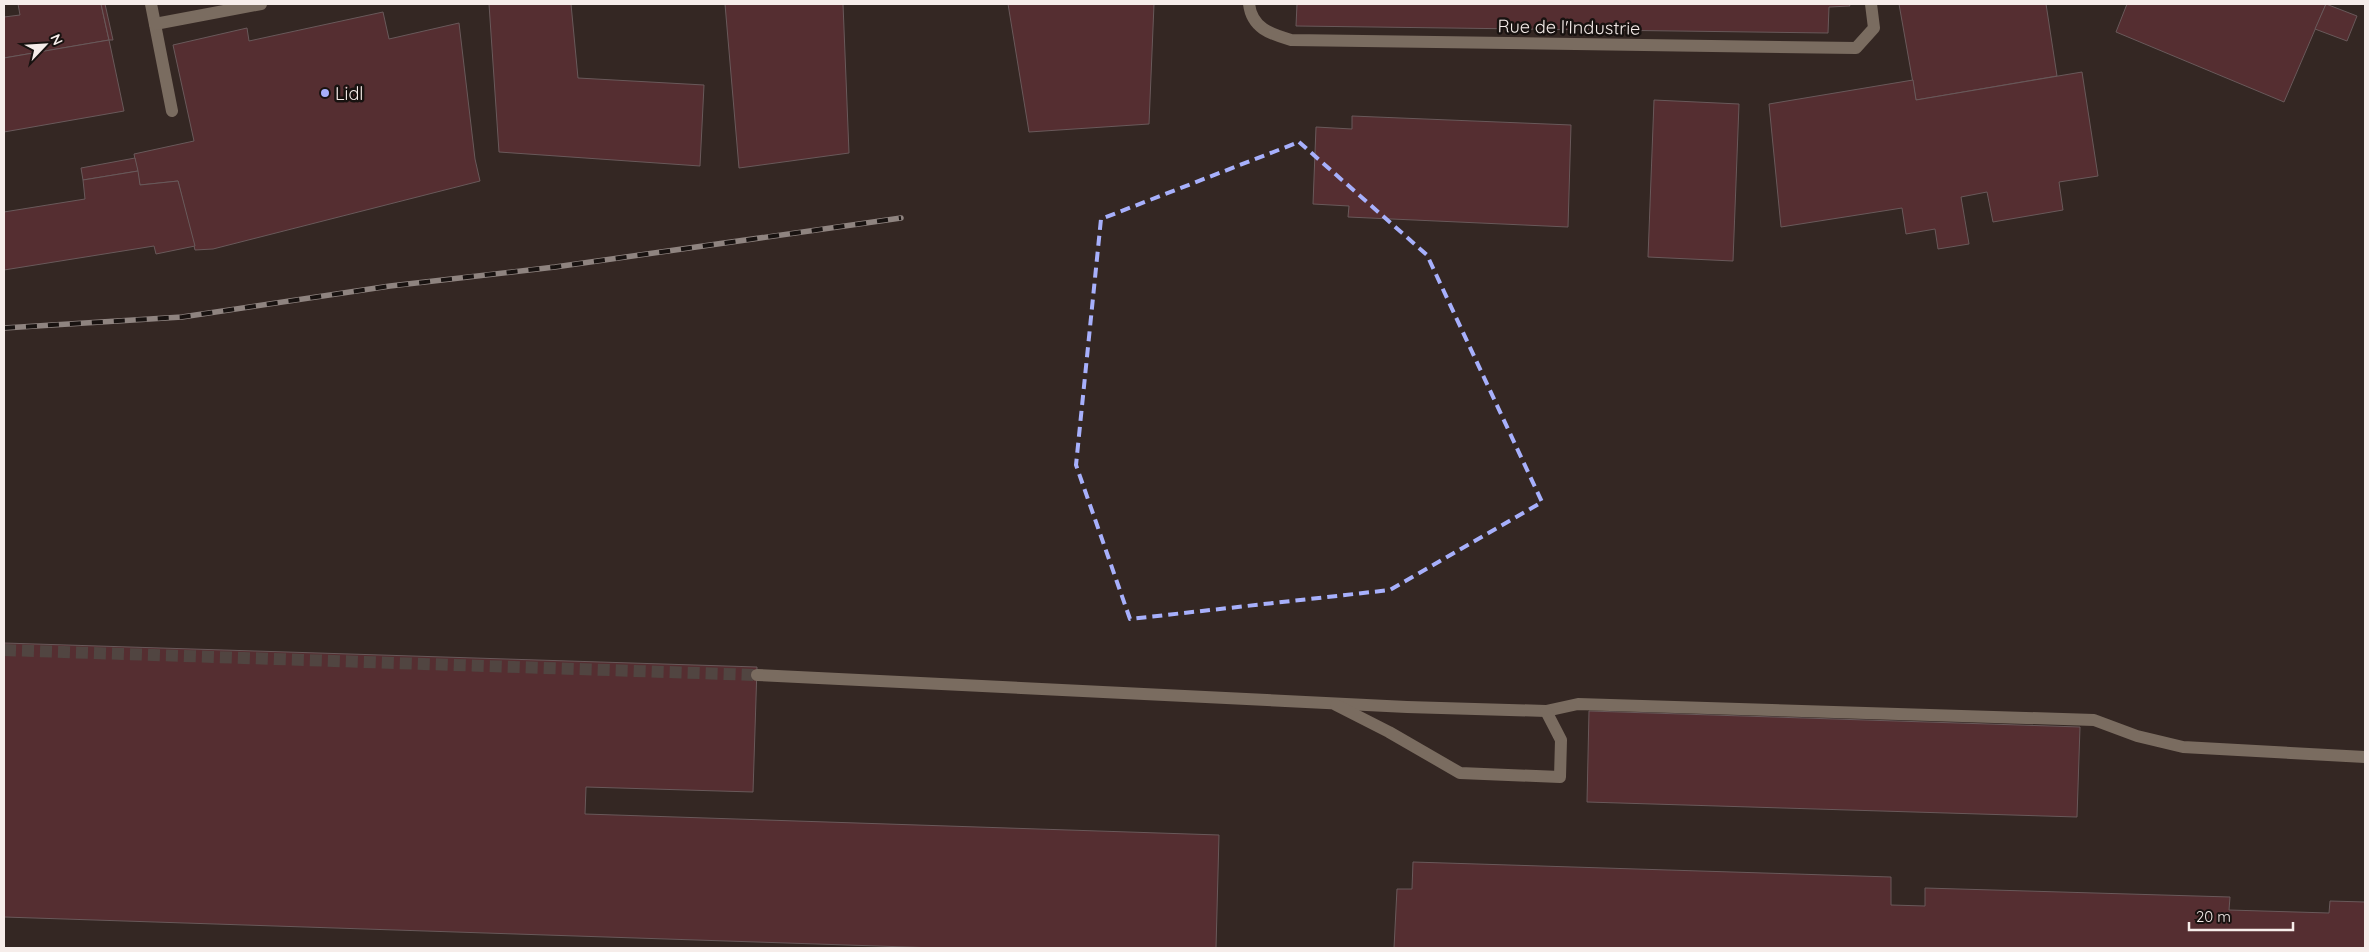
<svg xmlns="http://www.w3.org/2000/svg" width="2369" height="952" font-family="Quicksand,sans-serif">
	<rect width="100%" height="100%" fill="#342723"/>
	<!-- building -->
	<g fill="#552e31" stroke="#69595a">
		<path d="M18 4H101L109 40 4 58V17L20 15Z"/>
		<path d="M101 4H105L113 40H109Z"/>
		<path d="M489 4H571L578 78 704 85 700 166 499 152Z"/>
		<path d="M725 4H843L849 153 739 168Z"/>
		<path d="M1008 4H1154L1149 124 1029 132Z"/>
		<path d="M1297 4H1849L1850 6 1829 7 1828 33 1296 26Z"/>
		<path d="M1899 4H2046L2057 76 1916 100Z"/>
		<path d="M2127 4H2326L2284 102 2116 32Z"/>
		<path d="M2326 4 2357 16 2347 41 2315 29Z"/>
		<path d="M383 12 389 39 459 23 475 159 480 181 213 249 195 250 178 181 140 185 134 154 194 141 173 45 247 28 249 41Z"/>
		<path d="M109 40 124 111 4 132V58Z"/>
		<path d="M2082 72 2098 176 2059 182 2063 210 1993 222 1987 192 1961 197 1969 244 1938 249 1935 229 1906 234 1902 208 1781 227 1769 104 1913 80 1916 100Z"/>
		<path d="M1654 100 1739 104 1733 261 1648 257Z"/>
		<path d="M1352 116 1571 125 1568 227 1348 217 1349 206 1313 204 1316 127 1352 129Z"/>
		<path d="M135 158 138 171 83 180 81 168Z"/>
		<path d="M138 171 140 185 178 181 195 246 156 254 154 246 4 270V212L85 199 83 180Z"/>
		<path d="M4 643 757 667 753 792 586 787 585 814 1219 835 1216 948H937L4 917Z"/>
		<path d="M1589 711 2080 727 2077 817 1587 802Z"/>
		<path d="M1413 862 1891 877V905L1925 906V888L2230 897 2229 910 2329 913 2330 901 2365 902V948H1394L1397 889H1412Z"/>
	</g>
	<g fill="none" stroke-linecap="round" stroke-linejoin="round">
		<!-- minor-tunnel -->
		<path stroke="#514541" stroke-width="12" stroke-dasharray="12 6" stroke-linecap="butt" d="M4 650 757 675"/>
		<!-- minor -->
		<g stroke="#7a6c60" stroke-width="12">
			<path d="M151 4 172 111"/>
			<path d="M1249 4C1252 28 1270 34 1291 40L1856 48 1874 28 1871 4"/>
			<path d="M155 24 261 4"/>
			<path d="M757 675 1407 707 1546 711 1578 704 2094 720 2137 736 2183 747 2365 757"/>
			<path d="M1336 705 1389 732 1460 773 1560 777 1561 740 1546 711"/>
		</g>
		<!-- rail casing -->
		<g stroke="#8f8480" stroke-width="5.5">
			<path id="rail" d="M4 328 182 317 390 286 555 267 901 218"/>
		</g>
		<!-- rail -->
		<use href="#rail" stroke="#181210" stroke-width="4" stroke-dasharray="11" stroke-linecap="butt"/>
	</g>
	<!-- marked area -->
	<path fill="none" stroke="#a7b0fc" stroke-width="4" stroke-dasharray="10 6" stroke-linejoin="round" d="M1299 142 1427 255 1542 502 1390 590 1130 619 1076 465 1101 219Z"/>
	<!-- markers -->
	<circle fill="#a7b0fc" stroke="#181210" stroke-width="2" cx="325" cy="93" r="5"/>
	<g text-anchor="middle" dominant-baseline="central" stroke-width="5" stroke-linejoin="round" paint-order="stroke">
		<!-- street labels -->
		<g font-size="18" fill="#f6edea" stroke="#181210">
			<text transform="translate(1569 27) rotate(1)">Rue de l'Industrie</text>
		</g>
		<!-- poi labels -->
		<g font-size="18" fill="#f6edea" stroke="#181210" text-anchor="start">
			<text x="335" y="93">Lidl</text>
		</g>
	</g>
	<!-- border -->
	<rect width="2369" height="952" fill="none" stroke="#f6edea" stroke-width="10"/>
	<!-- north arrow -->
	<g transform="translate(45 45) rotate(65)" stroke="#181210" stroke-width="4" paint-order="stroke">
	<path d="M0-4L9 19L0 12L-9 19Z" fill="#f6edea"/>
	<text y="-8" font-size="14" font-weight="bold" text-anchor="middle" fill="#f6edea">N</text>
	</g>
	<!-- scale -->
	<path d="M2189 922v8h104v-8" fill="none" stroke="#f6edea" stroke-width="2.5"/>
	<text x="2196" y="922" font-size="15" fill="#f6edea" stroke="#181210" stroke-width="4" paint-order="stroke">20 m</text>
</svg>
